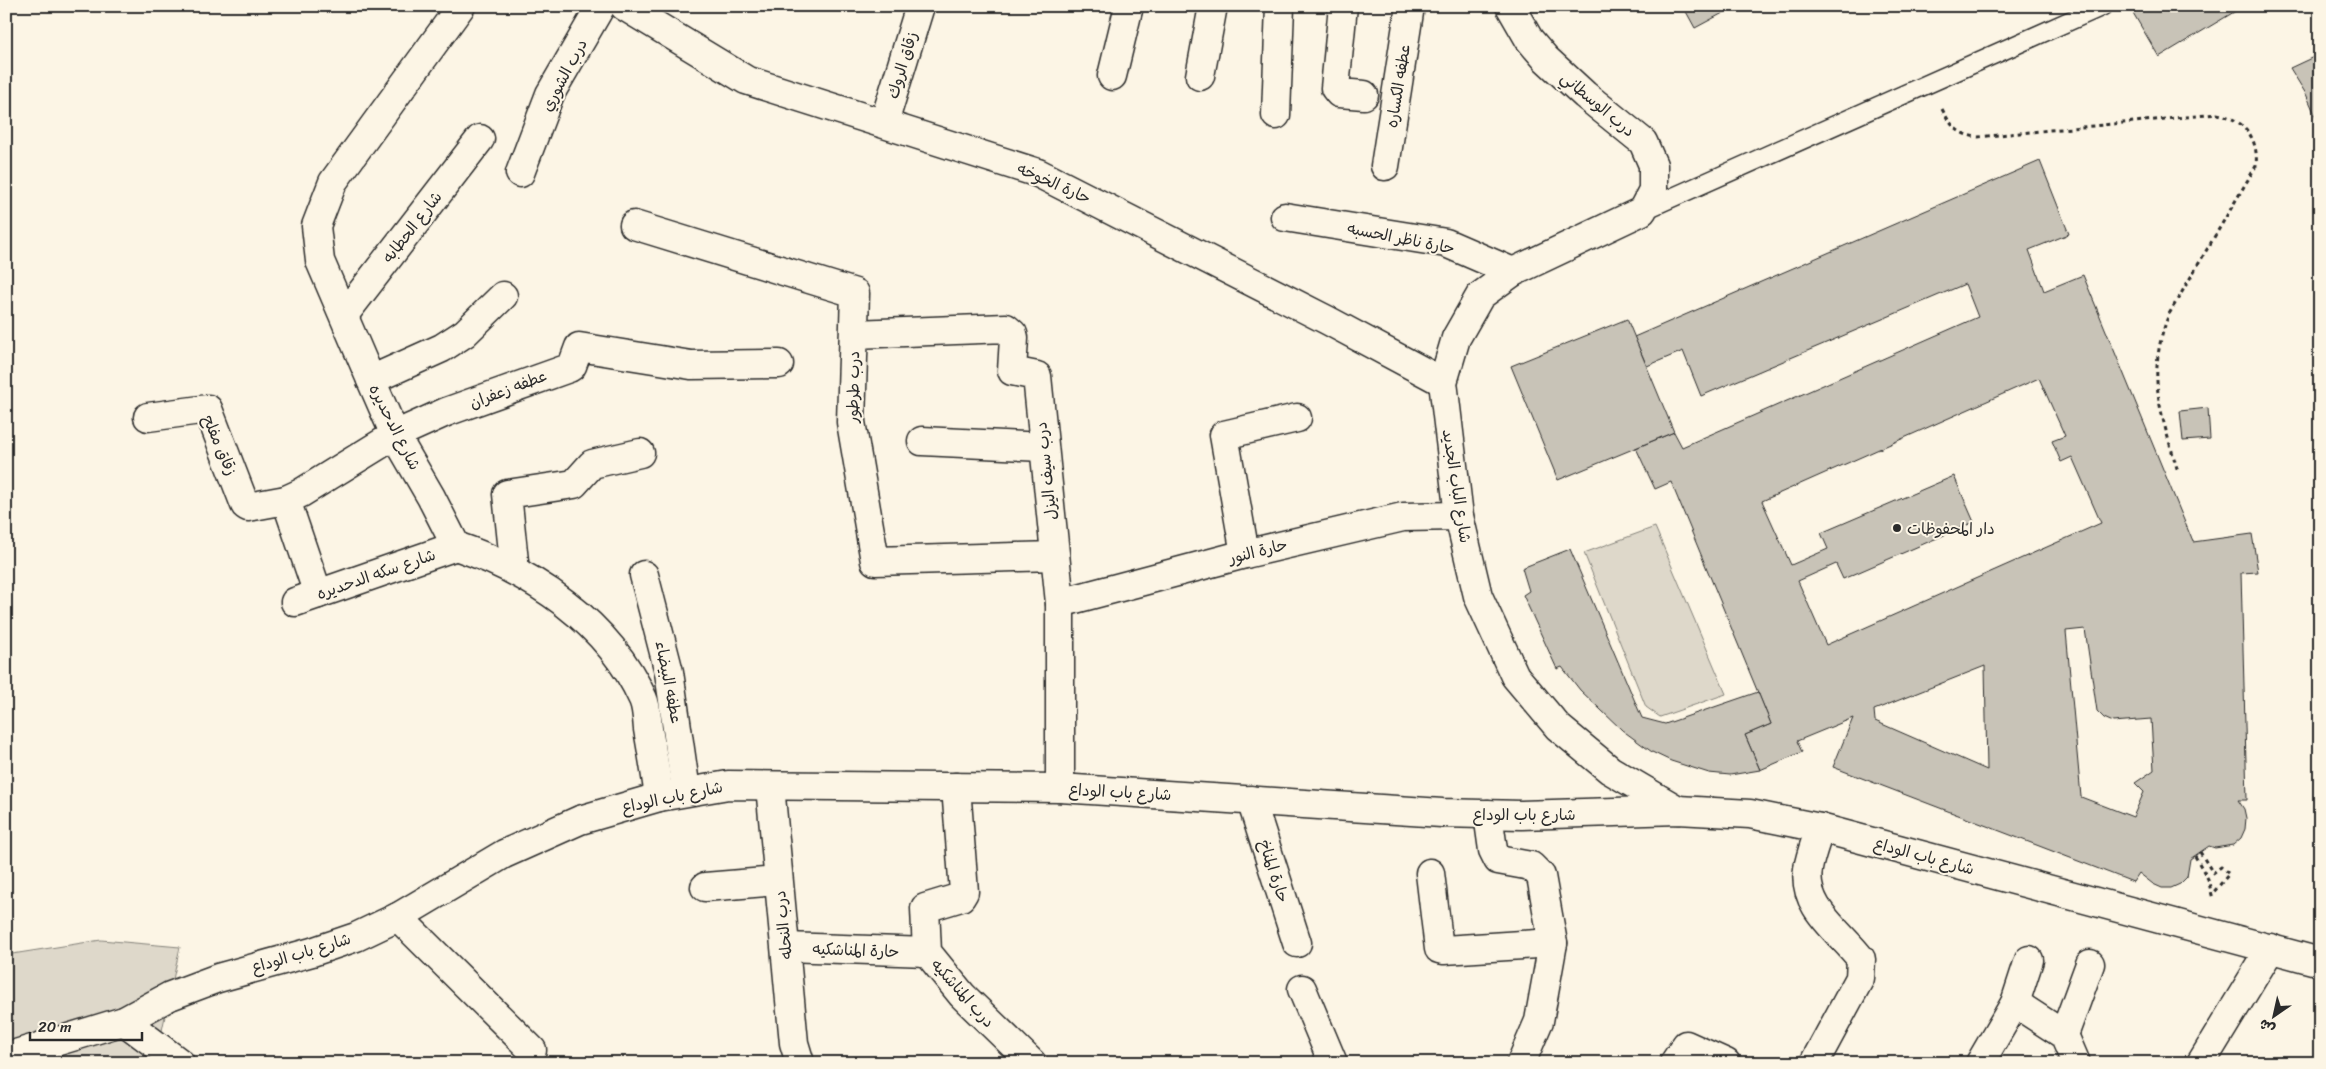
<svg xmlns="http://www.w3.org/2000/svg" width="2326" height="1069" font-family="Sriracha,'Playpen Sans Arabic',sans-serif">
	<rect width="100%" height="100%" fill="#fcf5e5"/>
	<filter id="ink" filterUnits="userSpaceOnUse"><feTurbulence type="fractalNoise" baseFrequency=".02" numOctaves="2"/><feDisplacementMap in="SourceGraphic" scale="10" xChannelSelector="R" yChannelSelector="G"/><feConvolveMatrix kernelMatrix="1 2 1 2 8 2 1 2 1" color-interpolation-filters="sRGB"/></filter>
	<g filter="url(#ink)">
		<!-- green -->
		<g fill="#ded8ca" stroke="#84827a">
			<path d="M1655 527 1726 694 1660 717 1646 707 1584 553Z"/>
			<path d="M101 940 180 947 155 1063H6V955Z"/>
		</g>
		<!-- building -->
		<g fill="#c8c3b7" stroke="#2b2b2b" fill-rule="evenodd">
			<path d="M1683 6H1736L1695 28Z"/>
			<path d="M2129 6H2244L2159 57Z"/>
			<path d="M2320 54V126L2306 94 2290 68Z"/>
			<path d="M2040 161 2069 234 2029 250 2044 291 2083 275 2193 542 2252 534 2258 572 2241 573 2247 800H2238L2244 809 2246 818 2245 829 2241 838 2233 845 2215 848 2209 846 2190 859 2187 877 2180 884 2171 888H2162L2153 884 2139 873 2133 882 1833 767 1853 718 1797 741 1802 752 1760 770 1745 735 1771 724 1671 482 1655 489 1636 448 1674 432 1682 447 1978 317 1965 284 1701 396 1683 351 1647 366 1634 337ZM2039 378 2065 436 2052 441 2061 462 2072 457 2101 523 1826 645 1798 581 1836 564 1843 579 1974 522 1954 476 1821 533 1828 549 1791 565 1762 501ZM2085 629 2097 711 2104 718 2113 722 2151 719 2154 770 2135 783 2144 792 2133 817 2081 797 2066 631ZM1985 666 1987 770 1875 721 1874 710Z"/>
			<path d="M1627 319 1674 432 1558 480 1511 366Z"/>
			<path d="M2316 345H2320V470Z"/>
			<path d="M2208 408 2210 439 2183 441 2180 411Z"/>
			<path d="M1570 549 1642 718 1665 724 1758 692 1771 724 1745 735 1760 770 1730 775 1709 773 1671 761 1652 752 1622 730 1580 690 1562 667 1557 669 1523 595 1529 591 1522 568Z"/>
		</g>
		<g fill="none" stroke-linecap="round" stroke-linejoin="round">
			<!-- lane casing -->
			<g stroke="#2b2b2b" stroke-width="21">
				<path id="lane" d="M1642 211 2103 6"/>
			</g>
			<!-- street casing -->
			<g stroke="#2b2b2b" stroke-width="31">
				<g id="street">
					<path d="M461 6 333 182 316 226 320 261 371 380 395 435 431 497 456 546C533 572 609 623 643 699 647 708 647 720 648 729 652 752 656 774 659 797"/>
					<path d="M624 6 746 80 1038 173 1327 320 1443 382"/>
					<path d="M1343 6 1335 88 1339 93 1364 95"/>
					<path d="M1510 6 1529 39 1546 59 1585 95 1643 142 1653 165V190L1642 211 1513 272 1480 296 1456 338 1443 382 1459 516 1478 596 1515 676 1558 727 1610 770 1678 810"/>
					<path d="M1112 76 1129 6"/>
					<path d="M1200 76 1213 6"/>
					<path d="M1276 115 1280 6"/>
					<path d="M884 123 920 6"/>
					<path d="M1385 166 1410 6"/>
					<path d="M520 173 550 94 601 6"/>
					<path d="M1285 217 1446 243 1513 272"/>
					<path d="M634 225 855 293 851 422 875 561 1055 556"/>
					<path d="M344 315 480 139"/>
					<path d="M855 334 1006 328 1013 334 1014 338 1012 371 1037 376 1060 603V788"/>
					<path d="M371 380 442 348 465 333 503 296"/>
					<path d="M148 417 208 409 245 505 248 507 286 500 301 493 395 435 446 412 569 368 572 366 579 347 691 365 779 364"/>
					<path d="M922 441 1043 447"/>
					<path d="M286 500 318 594"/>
					<path d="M1245 554 1224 435 1297 418"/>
					<path d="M515 571 507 494 574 484 592 464 640 453"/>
					<path d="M644 575 669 672 686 791"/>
					<path d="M295 602 456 546"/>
					<path d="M1060 603 1245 554 1403 517 1459 516"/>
					<path d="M770 786 794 1043 800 1063"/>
					<path d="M956 787 964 892 961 897 925 908 927 952 962 995 1032 1063"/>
					<path d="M1251 800 1297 943"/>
					<path d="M1488 814 1493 850 1498 860 1531 866 1541 876 1553 943 1539 1021 1521 1063"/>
					<path d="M1430 873 1439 949 1444 950 1553 943"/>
					<path d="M705 887 778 881"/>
					<path d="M398 917 532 1050"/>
					<path d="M786 947 927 952"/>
					<path d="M1302 989 1333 1063"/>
					<path d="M2015 1003 2064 1035 2076 1063"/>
					<path d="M124 1021 180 1063"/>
					<path d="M2064 1035 2090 964"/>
					<path d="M1674 1063 1686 1045 1726 1063"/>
					<path d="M1814 1063 1860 978 1861 959C1840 931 1802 908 1808 869 1810 856 1816 841 1820 828"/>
					<path d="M1980 1063 2015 1003 2029 960"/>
					<path d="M2201 1063 2271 948"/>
				</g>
			</g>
			<!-- secondary casing -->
			<g stroke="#2b2b2b" stroke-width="31">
				<path id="secondary" d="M6 1057 124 1021 170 996 218 978 312 952 356 937 398 917 504 854 580 820 659 797 728 785 1060 788 1442 813 1521 815 1678 810 1750 814 1820 828 2320 962"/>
			</g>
			<!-- path -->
			<g stroke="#2b2b2b" stroke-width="3" stroke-dasharray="4 4" stroke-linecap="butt">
				<path d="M1942 109C1951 126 1958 135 1978 137L2217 114C2244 119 2259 138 2256 166L2169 314C2145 376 2161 412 2178 472"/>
				<path d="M2200 852 2213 873 2221 867 2229 874 2212 894"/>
				<path d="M2195 856 2208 879 2213 899"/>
			</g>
			<!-- lane -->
			<use href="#lane" stroke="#fcf5e5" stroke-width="18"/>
			<!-- street -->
			<use href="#street" stroke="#fcf5e5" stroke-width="28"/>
			<!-- secondary -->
			<use href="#secondary" stroke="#fcf5e5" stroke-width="28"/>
		</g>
	</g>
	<!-- markers -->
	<circle fill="#2b2b2b" stroke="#fcf5e5" stroke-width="2" cx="1897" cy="528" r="5"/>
	<g text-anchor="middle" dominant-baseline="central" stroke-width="4" stroke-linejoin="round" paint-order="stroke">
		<!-- street labels -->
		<g font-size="16" fill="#2b2b2b" stroke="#fcf5e5">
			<text transform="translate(902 65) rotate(-73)">زقاق الروك</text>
			<text transform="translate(564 75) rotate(-62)">درب الشوري</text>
			<text transform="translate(1398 86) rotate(-81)">عطفه الكساره</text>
			<text transform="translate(1598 104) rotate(40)">درب الوسطاني</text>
			<text transform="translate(1054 183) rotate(24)">حارة الخوخه</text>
			<text transform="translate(412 227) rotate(-52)">شارع الحطابه</text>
			<text transform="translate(1401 238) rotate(11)">حارة ناظر الحسبه</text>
			<text transform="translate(853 387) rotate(-89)">درب طرطور</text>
			<text transform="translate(508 389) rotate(-21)">عطفه زعفران</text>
			<text transform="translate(395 427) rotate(63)">شارع الدحديره</text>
			<text transform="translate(220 445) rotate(67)">زقاق مفلح</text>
			<text transform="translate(1046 471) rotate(-96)">درب سيف اليزل</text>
			<text transform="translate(1457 486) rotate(81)">شارع الباب الجديد</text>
			<text transform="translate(1258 551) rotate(-14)">حارة النور</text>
			<text transform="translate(376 574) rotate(-19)">شارع سكه الدحديره</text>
			<text transform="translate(669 682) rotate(79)">عطفه البيضاء</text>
			<text transform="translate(1120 792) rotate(3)">شارع باب الوداع</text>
			<text transform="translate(672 797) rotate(-12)">شارع باب الوداع</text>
			<text x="1524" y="814">شارع باب الوداع</text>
			<text transform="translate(1924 856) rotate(15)">شارع باب الوداع</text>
			<text transform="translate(1274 871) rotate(72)">حارة المناخ</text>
			<text transform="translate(783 925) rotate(-96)">درب النحله</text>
			<text transform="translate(856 950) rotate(2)">حارة المناشكيه</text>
			<text transform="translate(301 953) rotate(-17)">شارع باب الوداع</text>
			<text transform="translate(963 993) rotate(48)">درب المناشكيه</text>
		</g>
		<!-- poi labels -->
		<g font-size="16" fill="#2b2b2b" stroke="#fcf5e5" text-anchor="start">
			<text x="1907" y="528">دار المحفوظات</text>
		</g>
	</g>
	<!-- margin -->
	<rect width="2326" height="1069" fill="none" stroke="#fcf5e5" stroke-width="25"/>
	<rect x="12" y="12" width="2301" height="1044" fill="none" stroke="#2b2b2b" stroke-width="2" filter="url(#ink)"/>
	<!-- north arrow -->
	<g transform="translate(2274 1016) rotate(214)" stroke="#fcf5e5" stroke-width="4" paint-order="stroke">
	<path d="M0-4L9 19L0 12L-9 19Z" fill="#2b2b2b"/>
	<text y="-8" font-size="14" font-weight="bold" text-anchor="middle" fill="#2b2b2b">ش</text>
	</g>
	<!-- scale -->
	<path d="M30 1032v8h112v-8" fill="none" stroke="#2b2b2b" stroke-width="2.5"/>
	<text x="38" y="1032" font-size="15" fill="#2b2b2b" stroke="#fcf5e5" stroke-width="4" paint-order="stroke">20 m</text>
</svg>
